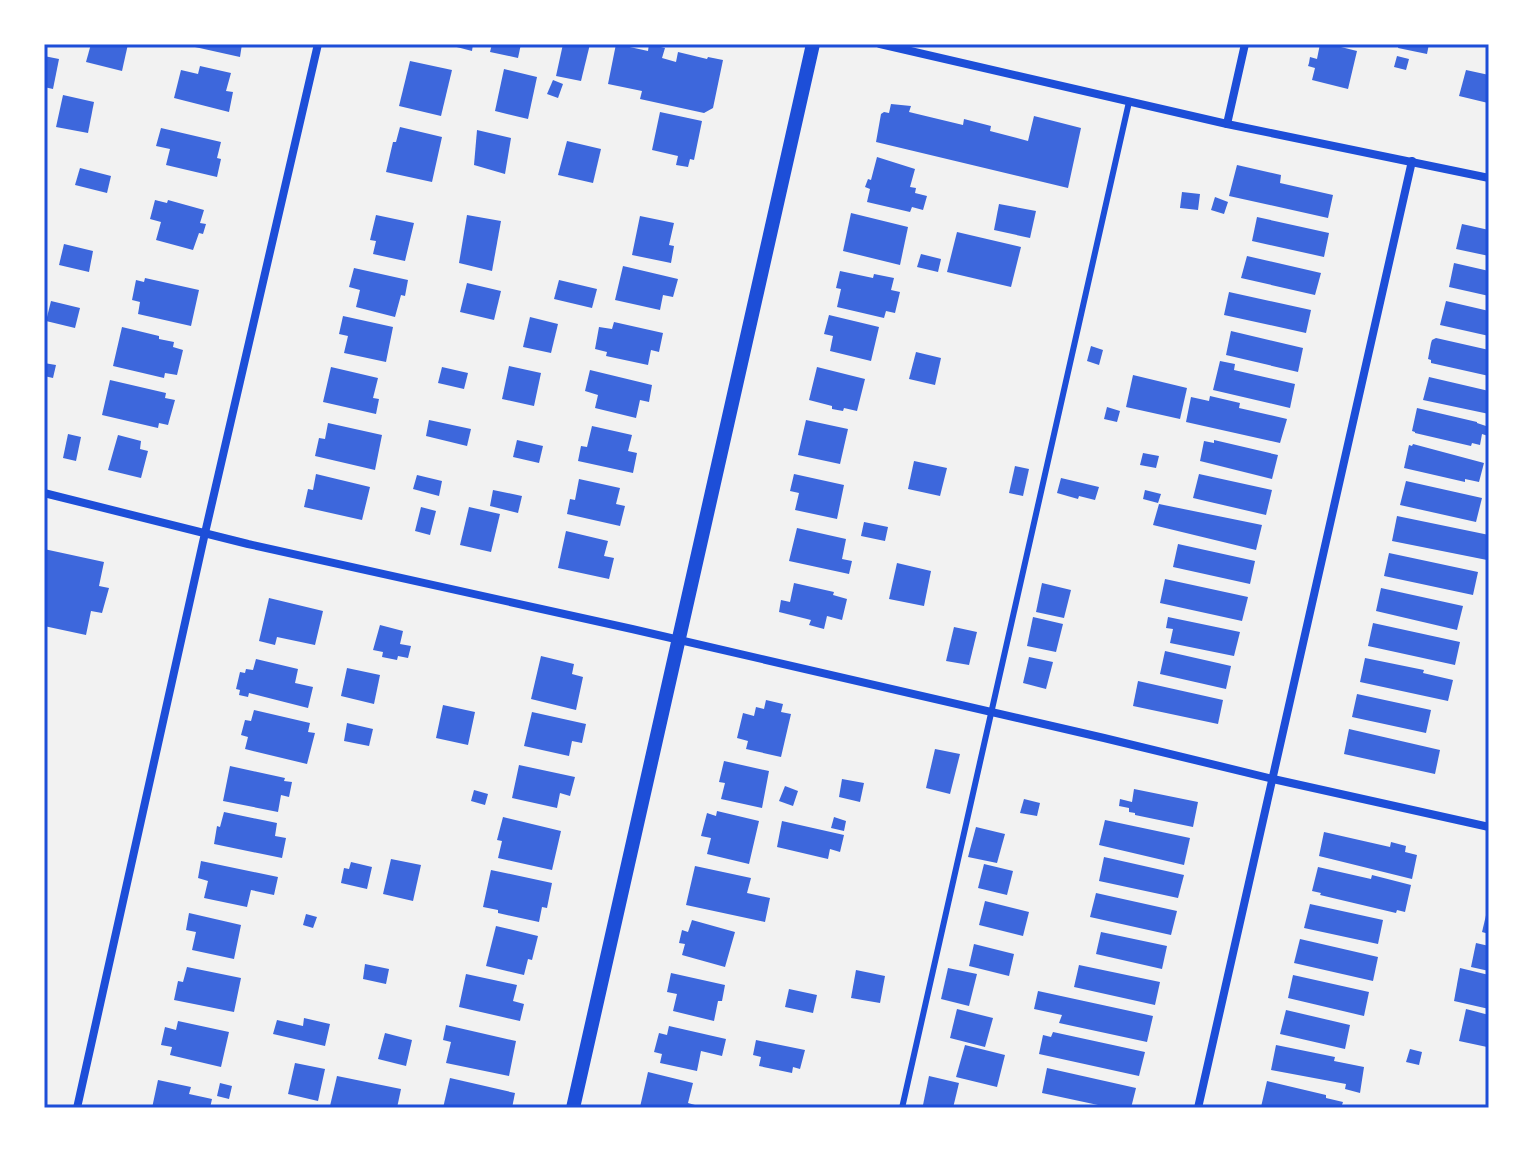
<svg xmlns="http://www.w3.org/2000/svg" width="1533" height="1152" font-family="'Noto Sans',sans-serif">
	<rect width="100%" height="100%" fill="#f2f2f2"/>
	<!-- building -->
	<g fill="#3d67dc">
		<path d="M91 44H128L122 71 86 62Z"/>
		<path d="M195 44H242L240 57 195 47Z"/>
		<path d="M445 44H473L472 51Z"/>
		<path d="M492 44H521L518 58 490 52Z"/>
		<path d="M563 44H590L581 81 556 76Z"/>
		<path d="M616 44 648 51 649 44 665 48 662 58 676 62 678 52 707 59 708 57 723 60 713 108 704 113 640 99 642 91 608 84Z"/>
		<path d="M1320 44H1329L1357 51 1348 89 1312 80 1315 68 1308 66 1309 63 1310 57 1317 59Z"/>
		<path d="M1399 44H1429L1427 54 1398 48Z"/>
		<path d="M44 56 59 59 53 89 44 87Z"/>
		<path d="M1397 56 1409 59 1406 70 1394 67Z"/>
		<path d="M410 61 452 70 441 116 399 106Z"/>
		<path d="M200 66 231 73 226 91 233 92 229 112 174 98 181 70 198 74Z"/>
		<path d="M504 69 537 77 528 119 495 111Z"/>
		<path d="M1466 70 1489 75 1488 103 1459 96Z"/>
		<path d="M553 80 563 84 558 98 547 94Z"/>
		<path d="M63 95 94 102 88 133 56 127Z"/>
		<path d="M891 104 911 106 909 112 963 125 964 119 991 126 990 131 1028 141 1034 116 1081 128 1068 188 876 142 881 114 884 112 889 113Z"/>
		<path d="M660 112 702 121 694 160 690 159 688 167 676 165 678 156 652 150Z"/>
		<path d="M400 127 442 137 432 182 386 172 393 142H396Z"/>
		<path d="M161 128 221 142 217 158 221 159 217 177 166 165 170 149 156 146Z"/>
		<path d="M477 130 511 138 505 174 474 165Z"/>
		<path d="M567 141 601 149 593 183 558 175Z"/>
		<path d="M877 157 915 169 910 187 916 188 915 193 927 196 923 210 912 207 910 212 867 202 870 189 865 187 868 179 871 180Z"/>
		<path d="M1237 165 1281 175 1280 183 1333 195 1328 218 1229 196Z"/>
		<path d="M80 168 111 176 107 193 75 185Z"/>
		<path d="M1182 192 1200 194 1198 210 1180 208Z"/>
		<path d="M1215 197 1228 202 1224 214 1211 210Z"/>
		<path d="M155 200 167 203 168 200 204 210 200 223 206 224 203 234 199 233 193 250 156 240 161 222 150 219Z"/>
		<path d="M999 204 1036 211 1030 238 994 230Z"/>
		<path d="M851 213 908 227 900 265 843 251Z"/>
		<path d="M376 215 414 223 405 261 373 254 376 241 370 240Z"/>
		<path d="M467 215 501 221 492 271 459 263Z"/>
		<path d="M640 216 674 223 669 245 674 246 671 263 632 255Z"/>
		<path d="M1257 217 1329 233 1324 257 1252 241Z"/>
		<path d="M1462 224 1489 230V256L1456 249Z"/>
		<path d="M957 232 1021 247 1011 287 947 272Z"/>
		<path d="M64 244 93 251 89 272 59 265Z"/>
		<path d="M921 254 941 259 938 272 917 267Z"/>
		<path d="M1247 256 1321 273 1315 295 1241 278Z"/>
		<path d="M1454 263 1489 271V296L1449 287Z"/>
		<path d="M623 266 678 279 673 297 663 295 660 310 615 300Z"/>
		<path d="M354 268 408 280 405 296 401 295 395 317 356 307 360 290 349 287Z"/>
		<path d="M840 271 873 278 874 274 894 278 891 290 900 292 895 313 886 311 884 318 837 307 841 289 836 288Z"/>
		<path d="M145 278 199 290 191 326 138 314 140 302 132 300 136 280 144 282Z"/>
		<path d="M559 280 597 289 592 308 554 299Z"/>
		<path d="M467 283 501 291 494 320 460 312Z"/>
		<path d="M1229 292 1311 310 1306 333 1224 315Z"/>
		<path d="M51 301 80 308 75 328 46 321Z"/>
		<path d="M1446 301 1489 311V336L1440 325Z"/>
		<path d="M829 315 879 327 871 361 830 351 833 336 824 334Z"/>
		<path d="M343 316 393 327 386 362 344 353 348 336 339 334Z"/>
		<path d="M530 317 558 324 551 353 523 347Z"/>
		<path d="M614 322 663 333 659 352 651 350 648 365 606 356 607 352 595 349 599 327 612 329Z"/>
		<path d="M122 327 159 336V339L174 342 173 347 183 350 177 375 165 373 164 378 113 366Z"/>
		<path d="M1231 331 1303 348 1298 372 1226 355Z"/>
		<path d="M1436 338 1489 350V376L1431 363V360L1428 359 1431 343 1432 340Z"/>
		<path d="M1091 346 1103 350 1099 365 1087 361Z"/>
		<path d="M916 352 941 358 935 385 909 379Z"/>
		<path d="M1220 361 1235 364 1234 370 1295 384 1290 408 1213 390Z"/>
		<path d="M44 363 56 365 53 378 44 376Z"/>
		<path d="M509 366 541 373 534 406 502 399Z"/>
		<path d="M331 367 378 378 373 398 379 399 376 414 323 402Z"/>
		<path d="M442 367 468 373 464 389 438 383Z"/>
		<path d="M817 367 865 379 857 411 844 408 843 411 832 409V406L809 400Z"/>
		<path d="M590 370 652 385 649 402 640 400 636 418 595 408 598 395 585 391Z"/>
		<path d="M1133 375 1187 388 1180 419 1126 407Z"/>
		<path d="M1429 377 1489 391V414L1423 400Z"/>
		<path d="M110 380 166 393 165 398 175 400 168 425 159 423 158 428 102 415Z"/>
		<path d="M1210 396 1240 403 1239 408 1287 419 1280 443 1186 422 1191 397 1209 401Z"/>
		<path d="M1107 407 1120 411 1117 422 1104 419Z"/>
		<path d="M1417 408 1477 422V423L1489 427 1488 436 1482 434 1480 445 1472 443 1471 446 1415 433V432L1412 431Z"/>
		<path d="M429 420 471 429 467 446 426 436Z"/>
		<path d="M806 420 848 429 840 464 798 455Z"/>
		<path d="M328 423 382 435 375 470 315 456 319 438 325 439Z"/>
		<path d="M592 426 632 435 628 451 637 453 633 473 578 461 581 446 587 447Z"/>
		<path d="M68 434 81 437 76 461 63 458Z"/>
		<path d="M118 435 141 441 140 449 148 451 141 478 108 470Z"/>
		<path d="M517 440 543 446 539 463 513 457Z"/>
		<path d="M1214 440 1278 455 1272 479 1200 461 1204 441 1214 443Z"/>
		<path d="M1413 444 1484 463 1479 482 1465 479V482L1404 468 1409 445 1412 446Z"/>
		<path d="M1143 453 1159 456 1156 468 1140 465Z"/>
		<path d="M914 461 947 468 940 496 908 489Z"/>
		<path d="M1015 466 1029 469 1023 496 1009 493Z"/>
		<path d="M316 474 370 487 362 520 304 507 308 489 313 490Z"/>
		<path d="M794 474 844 485 837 519 795 510 799 493 790 491Z"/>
		<path d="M1199 474 1272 490 1266 515 1193 498Z"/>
		<path d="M417 475 442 481 439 496 413 489Z"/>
		<path d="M1061 478 1099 487 1095 500 1079 496 1078 499 1057 493Z"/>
		<path d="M579 479 620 488 616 504 625 506 620 526 567 514 570 499 575 500Z"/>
		<path d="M1406 481 1482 498 1476 522 1400 505Z"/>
		<path d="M493 490 522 496 518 513 490 506Z"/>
		<path d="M1145 490 1161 494 1158 503 1143 499Z"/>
		<path d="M1159 504 1262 525 1256 550 1153 525Z"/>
		<path d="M421 507 436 511 430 535 415 531Z"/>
		<path d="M469 507 500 514 491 552 460 545Z"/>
		<path d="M1397 516 1489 535 1487 560 1392 541Z"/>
		<path d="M864 522 888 527 885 541 861 536Z"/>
		<path d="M797 528 846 539 842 559 852 561 849 574 789 561Z"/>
		<path d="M566 531 608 541 604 556 614 558 609 579 558 568Z"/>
		<path d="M1178 544 1255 561 1250 584 1173 567Z"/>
		<path d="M44 549 104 562 99 586 109 588 102 613 91 611 86 635 44 626Z"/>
		<path d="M1389 553 1478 572 1473 595 1384 576Z"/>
		<path d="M897 563 931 571 924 606 889 599Z"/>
		<path d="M1165 579 1248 597 1242 621 1160 603Z"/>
		<path d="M794 583 834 592 833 595 847 599 842 620 827 616 824 629 809 625 811 620 779 612 781 600 790 602Z"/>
		<path d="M1042 583 1071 590 1064 618 1036 612Z"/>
		<path d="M1381 588 1463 606 1457 630 1376 611Z"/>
		<path d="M269 598 323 611 315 645 277 637 275 645 259 641Z"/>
		<path d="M1033 617 1063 624 1056 652 1027 646Z"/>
		<path d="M1168 617 1240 632 1234 656 1170 643 1173 629 1166 628Z"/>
		<path d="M1373 623 1460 642 1455 665 1368 646Z"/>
		<path d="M380 625 403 631 400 644 411 646 408 658 398 656 397 660 382 657 383 652 373 650Z"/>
		<path d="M954 627 977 632 969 665 946 661Z"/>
		<path d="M1165 651 1231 666 1226 689 1160 674Z"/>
		<path d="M541 656 574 664 572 674 583 677 576 710 531 699Z"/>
		<path d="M1029 657 1053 662 1046 689 1023 683Z"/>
		<path d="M1365 658 1424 670 1423 673 1453 680 1448 701 1360 682Z"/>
		<path d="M256 659 298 669 295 683 313 687 308 708 249 693 248 697 239 695 240 690 236 689 240 672 245 673 246 669 253 670Z"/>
		<path d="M347 668 380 675 374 704 341 696Z"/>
		<path d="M1138 681 1223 700 1218 724 1133 706Z"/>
		<path d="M1357 694 1431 710 1426 733 1352 717Z"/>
		<path d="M766 700 783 704 781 712 791 714 781 757 746 749 748 741 737 738 743 713 754 716 756 707 764 709Z"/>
		<path d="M443 705 475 712 468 745 436 738Z"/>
		<path d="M254 710 310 723 308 732 315 733 307 764 245 749 248 737 241 735 245 720 251 721Z"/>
		<path d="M532 712 586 724 582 743 572 741 569 756 524 746Z"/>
		<path d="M347 723 373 729 369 746 344 741Z"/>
		<path d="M1349 729 1440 750 1435 774 1344 754Z"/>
		<path d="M935 749 960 754 950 794 926 788Z"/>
		<path d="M724 761 769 771 762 808 721 799 725 783 719 782Z"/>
		<path d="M519 765 575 777 570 796 560 793 557 808 512 798Z"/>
		<path d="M230 766 285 778 284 781 292 782 289 797 281 795 278 812 223 801Z"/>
		<path d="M842 779 864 783 860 802 839 797Z"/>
		<path d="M785 786 798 791 793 806 779 801Z"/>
		<path d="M1134 789 1198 802 1193 827 1135 815V813L1129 812V808L1119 806 1120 799 1132 802Z"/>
		<path d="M474 790 488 794 485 805 471 801Z"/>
		<path d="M1024 799 1040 803 1037 816 1020 813Z"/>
		<path d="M717 811 759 821 749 864 707 854 711 838 701 836 707 813 716 816Z"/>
		<path d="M224 812 277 823 275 836 286 838 282 858 214 844 217 826 220 827Z"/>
		<path d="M503 817 561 831 552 870 498 858 502 841 497 840Z"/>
		<path d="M834 817 846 821 844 831 831 828Z"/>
		<path d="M1105 820 1190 838 1184 865 1099 845Z"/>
		<path d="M782 821 844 835 840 852 830 849 828 859 777 847Z"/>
		<path d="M976 827 1005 834 997 863 968 857Z"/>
		<path d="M1324 832 1390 847 1391 842 1406 846 1405 852 1417 855 1412 879 1319 856Z"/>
		<path d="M1104 857 1184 875 1178 898 1099 881Z"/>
		<path d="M391 859 421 865 413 901 383 894Z"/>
		<path d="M201 861 278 877 274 895 251 890 247 907 204 898 208 881 198 878Z"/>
		<path d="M351 862 372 867 367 889 341 883 344 868 349 869Z"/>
		<path d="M984 864 1013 871 1007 895 978 888Z"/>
		<path d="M695 866 751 878 747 893 770 898 765 922 686 905Z"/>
		<path d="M1318 867 1371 879 1372 875 1411 885 1405 912 1397 910 1396 913 1320 895 1321 893 1312 891Z"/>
		<path d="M491 870 552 883 547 908 542 907 539 922 498 913V910L483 907Z"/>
		<path d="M1096 893 1177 911 1171 935 1090 917Z"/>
		<path d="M985 901 1029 912 1023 936 979 925Z"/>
		<path d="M1310 904 1383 920 1378 944 1304 928Z"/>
		<path d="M1488 907H1489V934L1482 932Z"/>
		<path d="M189 913 241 925 234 959 192 950 196 932 186 930Z"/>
		<path d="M306 914 317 917 313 928 303 925Z"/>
		<path d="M692 920 735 932 725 967 682 955 685 944 679 943 682 930 688 932Z"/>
		<path d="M496 926 538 936 532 960 528 959 524 975 486 966Z"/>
		<path d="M1101 932 1167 946 1162 969 1096 954Z"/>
		<path d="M1300 939 1378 957 1373 981 1294 963Z"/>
		<path d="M1476 943 1489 946V971L1471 967Z"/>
		<path d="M974 944 1014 954 1009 976 969 966Z"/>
		<path d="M365 964 389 969 386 984 363 979Z"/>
		<path d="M1079 965 1160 982 1155 1005 1074 987Z"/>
		<path d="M187 967 241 978 234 1012 174 1000 178 981 183 982Z"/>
		<path d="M948 968 977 974 969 1006 941 999Z"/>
		<path d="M1460 968 1489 975V1009L1454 1001Z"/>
		<path d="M856 970 885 976 880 1003 851 998Z"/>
		<path d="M671 973 725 985 722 1001H718L714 1021 673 1011 677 994 667 992Z"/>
		<path d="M466 974 517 985 513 1001 524 1004 520 1021 459 1007Z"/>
		<path d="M1293 975 1369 992 1364 1016 1288 998Z"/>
		<path d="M789 989 817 995 813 1013 785 1007Z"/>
		<path d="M1038 991 1153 1016 1147 1042 1059 1023 1062 1015 1034 1009Z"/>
		<path d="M957 1009 993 1018 985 1047 950 1038Z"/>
		<path d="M1466 1009 1489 1015V1037L1487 1047 1459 1041Z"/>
		<path d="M1286 1010 1350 1025 1345 1049 1280 1034Z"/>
		<path d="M304 1018 330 1024 325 1046 273 1034 277 1020 303 1026Z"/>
		<path d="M178 1021 229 1032 221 1067 170 1055 172 1047 161 1045 165 1027 176 1030Z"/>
		<path d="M446 1025 516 1041 509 1076 446 1063 451 1042 443 1040Z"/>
		<path d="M669 1026 726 1039 722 1056 701 1051 697 1071 660 1063 662 1054 654 1052 659 1033 667 1035Z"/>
		<path d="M1053 1032 1145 1052 1139 1076 1039 1054 1043 1035 1051 1037Z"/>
		<path d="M385 1033 412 1040 406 1066 378 1059Z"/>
		<path d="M756 1040 805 1050 800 1069 793 1067 792 1073 759 1066 761 1057 753 1055Z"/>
		<path d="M965 1045 1005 1055 997 1087 956 1077Z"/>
		<path d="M1276 1045 1335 1057 1334 1061 1364 1067 1360 1093 1345 1089 1346 1084 1271 1070Z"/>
		<path d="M1410 1049 1422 1052 1419 1065 1406 1062Z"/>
		<path d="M295 1063 325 1069 318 1101 288 1094Z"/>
		<path d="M1047 1068 1136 1088 1131 1108H1112L1042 1093Z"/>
		<path d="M648 1072 693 1083 688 1103 695 1105V1108L640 1107Z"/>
		<path d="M337 1076 401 1089 397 1108 330 1106Z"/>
		<path d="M929 1076 959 1083 953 1108H934L923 1105Z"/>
		<path d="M450 1078 515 1093 512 1108H443Z"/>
		<path d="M158 1080 191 1087 189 1094 212 1099 210 1108H152Z"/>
		<path d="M1267 1081 1326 1095V1098L1343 1102 1341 1108 1261 1107Z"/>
		<path d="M220 1083 232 1086 229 1099 217 1096Z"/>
	</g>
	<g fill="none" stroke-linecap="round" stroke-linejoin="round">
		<!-- service -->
		<path stroke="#1d4ed8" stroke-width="6" d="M902 1108 1129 102"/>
		<!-- minor -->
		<g stroke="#1d4ed8" stroke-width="8">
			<path d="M880 44 1227 124 1489 178"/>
			<path d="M1227 124 1245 44"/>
			<path d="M44 493 248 544 632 629 1104 738 1273 779 1489 827"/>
			<path d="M77 1108 205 533 318 44"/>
			<path d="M1198 1108 1412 161"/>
		</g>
		<!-- tertiary -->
		<path stroke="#1d4ed8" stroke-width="14" d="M573 1108 813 44"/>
	</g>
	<!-- border -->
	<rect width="1533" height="1152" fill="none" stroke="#ffffff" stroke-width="92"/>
	<rect x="46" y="46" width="1441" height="1060" fill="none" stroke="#1d4ed8" stroke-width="3"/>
</svg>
